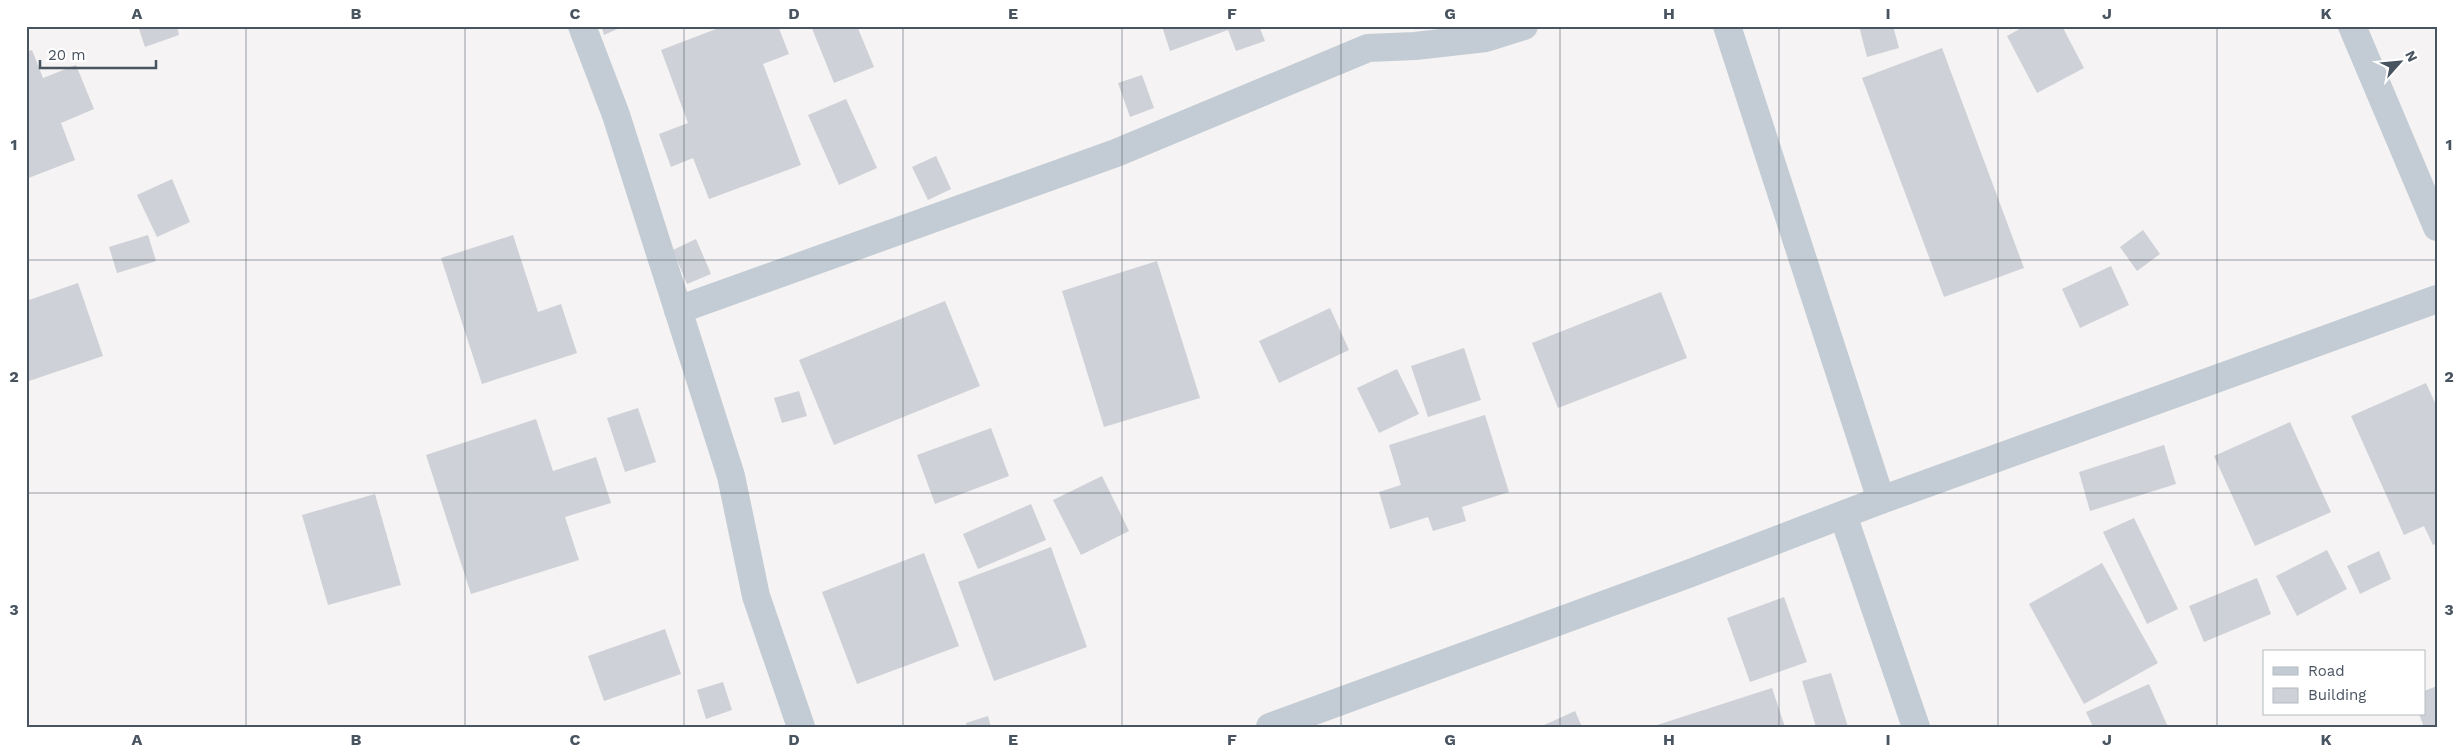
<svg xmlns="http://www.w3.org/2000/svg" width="2463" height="753" font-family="'Work Sans',sans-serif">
	<rect width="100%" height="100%" fill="#f5f3f3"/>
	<!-- building -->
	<g fill="#ced1d7">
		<path d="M138 26H177L179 35 145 47Z"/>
		<path d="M601 26H624L604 35Z"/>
		<path d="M724 26H778L789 54 763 64 801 165 709 199 693 158 671 167 659 134 688 123 661 50Z"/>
		<path d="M811 26H857L874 67 834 83Z"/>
		<path d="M1162 26H1259L1265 41 1236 51 1228 30 1170 51Z"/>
		<path d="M1859 26H1893L1899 48 1867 57Z"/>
		<path d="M2025 26H2062L2084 68 2037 93 2007 36Z"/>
		<path d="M1942 48 2024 268 1944 297 1862 78Z"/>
		<path d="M32 50 43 78 76 65 94 109 61 123 75 160 26 179V52Z"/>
		<path d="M1142 75 1154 108 1130 117 1118 83Z"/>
		<path d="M846 99 877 168 839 185 808 115Z"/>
		<path d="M936 156 951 189 928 200 912 167Z"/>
		<path d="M172 179 190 222 157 237 137 195Z"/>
		<path d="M2143 230 2160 254 2137 271 2120 247Z"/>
		<path d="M148 235 156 261 117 273 109 247Z"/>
		<path d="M513 235 538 312 561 304 577 353 482 384 441 258Z"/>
		<path d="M696 239 711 274 687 284 673 250Z"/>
		<path d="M1157 261 1200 398 1104 427 1062 291Z"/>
		<path d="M2111 266 2129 305 2080 328 2062 289Z"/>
		<path d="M78 283 103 356 26 382V301Z"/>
		<path d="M1661 292 1687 358 1558 408 1532 343Z"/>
		<path d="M945 301 980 386 834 445 799 360Z"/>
		<path d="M1330 308 1349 350 1279 383 1259 341Z"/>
		<path d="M1464 348 1481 400 1428 417 1411 366Z"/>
		<path d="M1397 369 1419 414 1379 433 1357 388Z"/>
		<path d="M2426 383 2437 407V543L2433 545 2424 526 2404 535 2351 416Z"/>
		<path d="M799 391 807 416 782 423 774 398Z"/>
		<path d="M638 408 656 462 625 472 607 418Z"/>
		<path d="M1485 415 1509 492 1462 507 1466 521 1433 531 1428 517 1390 529 1379 492 1401 485 1389 445Z"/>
		<path d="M536 419 553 471 596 457 611 503 565 517 579 560 471 594 426 455Z"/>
		<path d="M2290 422 2331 512 2255 546 2214 456Z"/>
		<path d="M991 428 1009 476 935 504 917 455Z"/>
		<path d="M2164 445 2176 484 2090 511 2079 472Z"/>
		<path d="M1102 476 1129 531 1081 555 1053 500Z"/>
		<path d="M375 494 401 585 328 605 302 515Z"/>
		<path d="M1031 504 1046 540 978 569 963 534Z"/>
		<path d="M2134 518 2178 609 2147 624 2103 532Z"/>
		<path d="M1051 547 1087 647 994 681 958 582Z"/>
		<path d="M2327 550 2347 589 2297 616 2276 576Z"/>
		<path d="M2379 551 2391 579 2360 594 2347 566Z"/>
		<path d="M924 553 959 646 857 684 822 592Z"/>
		<path d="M2102 563 2158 663 2084 704 2029 604Z"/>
		<path d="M2257 578 2271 614 2204 642 2189 606Z"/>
		<path d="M1784 597 1807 662 1750 682 1727 618Z"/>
		<path d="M665 629 681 674 604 701 588 656Z"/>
		<path d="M1831 673 1848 727H1816L1802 681Z"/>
		<path d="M723 682 732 710 706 719 697 690Z"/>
		<path d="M2149 684 2168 727H2093L2086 712Z"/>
		<path d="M2437 686V727H2424L2419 714H2424V691Z"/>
		<path d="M1772 688 1785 727H1654V726Z"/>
		<path d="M1575 711 1582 727H1540Z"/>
		<path d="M988 716 991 727H967L966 723Z"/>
	</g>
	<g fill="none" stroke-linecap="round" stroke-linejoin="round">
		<!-- minor -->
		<g stroke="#c3ccd4" stroke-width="28">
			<path d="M582 26 616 115 731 476 756 596 801 727"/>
			<path d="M1727 26 1881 500"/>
			<path d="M2352 26 2437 227"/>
			<path d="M678 310 1116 153 1368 48 1415 46 1486 38 1524 26"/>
			<path d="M1843 515 1916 727"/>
			<path d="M1270 727 1688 574 1881 500 2437 299"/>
		</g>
	</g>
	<!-- grid -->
	<path fill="none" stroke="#495461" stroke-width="1" stroke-opacity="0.55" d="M246 26V727M465 26V727M684 26V727M903 26V727M1122 26V727M1341 26V727M1560 26V727M1779 26V727M1998 26V727M2217 26V727M26 260H2437M26 493H2437"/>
	<!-- border -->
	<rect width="2463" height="753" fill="none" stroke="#ffffff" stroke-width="55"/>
	<!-- legend -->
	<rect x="2263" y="650" width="162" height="65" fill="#ffffff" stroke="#b6bbc0"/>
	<rect x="2273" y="667" width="25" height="8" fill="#c3ccd4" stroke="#b6bbc0"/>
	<text x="2308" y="676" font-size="15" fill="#495461">Road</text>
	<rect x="2273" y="688" width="25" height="15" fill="#ced1d7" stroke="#b6bbc0"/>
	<text x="2308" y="700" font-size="15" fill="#495461">Building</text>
	<!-- north arrow -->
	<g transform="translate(2400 62) rotate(63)" stroke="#ffffff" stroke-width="4" paint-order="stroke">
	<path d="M0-4L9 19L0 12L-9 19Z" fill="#495461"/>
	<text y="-8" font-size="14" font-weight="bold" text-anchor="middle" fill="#495461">N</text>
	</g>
	<!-- scale -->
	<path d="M40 60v8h116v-8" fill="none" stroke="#495461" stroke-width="2.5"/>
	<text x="48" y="60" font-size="15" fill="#495461" stroke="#ffffff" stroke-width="4" paint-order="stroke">20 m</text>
	<rect x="28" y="28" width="2408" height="698" fill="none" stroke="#495461" stroke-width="2"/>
	<g font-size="16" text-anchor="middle" font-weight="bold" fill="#495461">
		<text x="137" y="19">A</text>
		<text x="356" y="19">B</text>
		<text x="575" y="19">C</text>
		<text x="794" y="19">D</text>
		<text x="1013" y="19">E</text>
		<text x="1232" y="19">F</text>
		<text x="1450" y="19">G</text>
		<text x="1669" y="19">H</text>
		<text x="1888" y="19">I</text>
		<text x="2107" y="19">J</text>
		<text x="2326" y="19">K</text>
		<text x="14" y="150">1</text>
		<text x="2449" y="150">1</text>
		<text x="14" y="382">2</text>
		<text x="2449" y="382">2</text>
		<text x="14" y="615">3</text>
		<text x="2449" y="615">3</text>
		<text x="137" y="745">A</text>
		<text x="356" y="745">B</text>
		<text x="575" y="745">C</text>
		<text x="794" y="745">D</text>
		<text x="1013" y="745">E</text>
		<text x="1232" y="745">F</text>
		<text x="1450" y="745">G</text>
		<text x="1669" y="745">H</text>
		<text x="1888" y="745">I</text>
		<text x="2107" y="745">J</text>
		<text x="2326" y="745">K</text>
	</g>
</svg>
